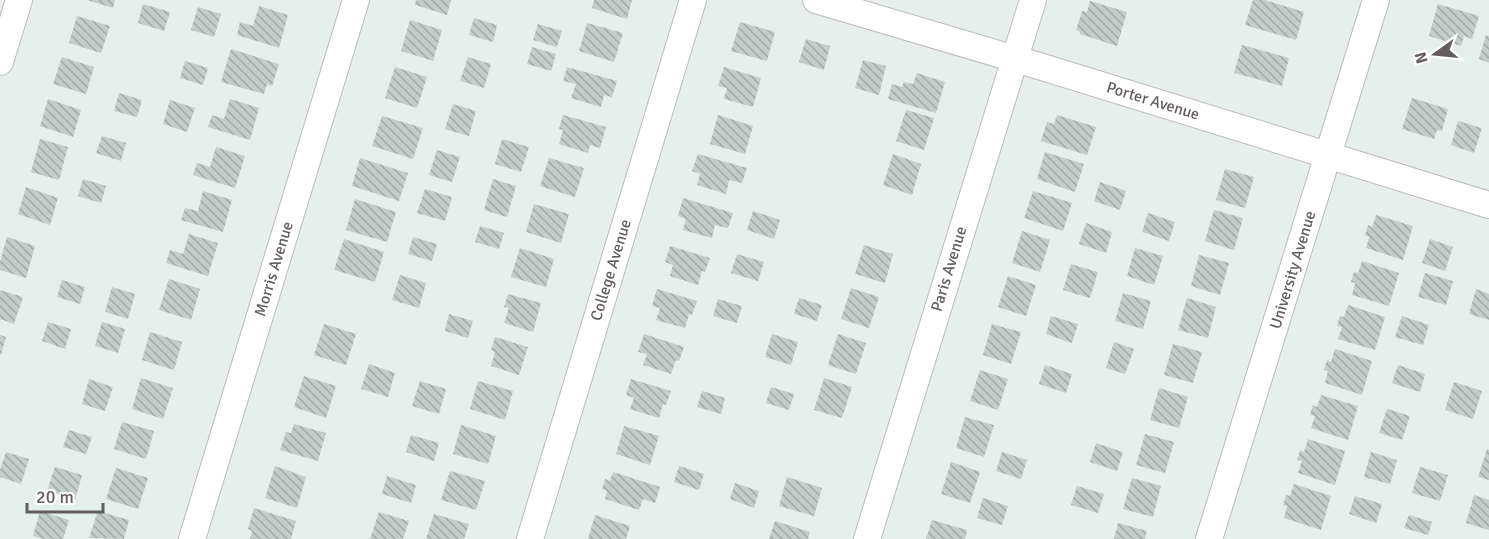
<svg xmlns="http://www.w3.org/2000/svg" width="1489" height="539" font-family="Signika,sans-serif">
	<defs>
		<pattern id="building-back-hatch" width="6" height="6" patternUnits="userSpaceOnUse" patternTransform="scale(1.5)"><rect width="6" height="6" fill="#c3cdc9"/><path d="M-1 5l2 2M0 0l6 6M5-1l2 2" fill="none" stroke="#a2aaa7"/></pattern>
	</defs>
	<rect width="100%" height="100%" fill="#e5efec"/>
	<!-- building -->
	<g fill="url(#building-back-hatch)">
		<path d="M87 0H115L113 8Z"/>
		<path d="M416 0H451L447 15 415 5Z"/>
		<path d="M594 0H632L627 19 592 8Z"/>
		<path d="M1253 0H1265L1304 12 1296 40 1245 25Z"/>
		<path d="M1090 1 1127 12 1117 46 1080 34V32L1076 30 1082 11 1087 12Z"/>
		<path d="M143 4 170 12 164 31 138 23Z"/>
		<path d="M1438 4 1479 16 1472 39 1464 36 1461 46 1429 36Z"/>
		<path d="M259 6 288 15 279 48 237 35 240 22 253 26Z"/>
		<path d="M198 7 221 14 214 37 191 30Z"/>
		<path d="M77 16 110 26 101 53 69 43Z"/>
		<path d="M474 18 497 25 493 42 469 35Z"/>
		<path d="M410 20 442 30 433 61 401 51Z"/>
		<path d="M740 22 775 32 767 61 731 51Z"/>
		<path d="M587 23 623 33 614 62 579 51Z"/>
		<path d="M538 24 562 31 557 47 533 40Z"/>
		<path d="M1486 35 1489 36V63L1479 59Z"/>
		<path d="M806 39 830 46 824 70 799 62Z"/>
		<path d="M1242 45 1289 58 1282 86 1234 73Z"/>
		<path d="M532 47 556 54 551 71 527 64Z"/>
		<path d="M231 49 279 64 272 86 267 84 264 94 221 82Z"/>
		<path d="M62 57 94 67 86 94 53 84Z"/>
		<path d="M468 57 491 64 484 88 460 81Z"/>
		<path d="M863 60 886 66 879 95 855 88Z"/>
		<path d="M185 61 208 68 203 85 180 78Z"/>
		<path d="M395 67 427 77 417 108 385 98Z"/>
		<path d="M567 67 617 81 612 97 604 95 601 107 571 98 576 84 563 81Z"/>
		<path d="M724 67 761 78 753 107 724 99 727 88 718 86Z"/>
		<path d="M917 73 945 82 936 113 888 99 892 84 902 87 904 82 913 84Z"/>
		<path d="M119 93 142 100 137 117 114 111Z"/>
		<path d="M1412 98 1448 109 1442 131 1437 130 1434 139 1402 129Z"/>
		<path d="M48 99 81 110 73 137 40 126Z"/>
		<path d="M230 99 259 108 250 140 208 127 212 115 224 119Z"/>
		<path d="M170 100 195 108 187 132 163 124Z"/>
		<path d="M453 104 476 111 469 136 445 129Z"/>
		<path d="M906 110 934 118 924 150 896 141Z"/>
		<path d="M563 115 606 127 600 148 590 145 588 153 559 144 563 130 559 129Z"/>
		<path d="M718 115 753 126 745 154 710 144Z"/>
		<path d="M1057 115 1096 127 1087 155 1041 141 1047 122 1054 124Z"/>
		<path d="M382 116 423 128 413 159 372 146Z"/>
		<path d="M1458 121 1482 128 1474 153 1451 145Z"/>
		<path d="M102 136 126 143 121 161 96 153Z"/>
		<path d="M40 139 68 147 59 180 31 172Z"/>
		<path d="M502 139 529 147 521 172 495 164Z"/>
		<path d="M216 147 245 156 235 188 193 175 197 163 210 167Z"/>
		<path d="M437 150 460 157 452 182 429 175Z"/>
		<path d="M1045 152 1084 164 1075 192 1037 179Z"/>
		<path d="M698 154 747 168 742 183 729 180 726 194 697 185 700 174 692 171Z"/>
		<path d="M893 154 921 164 912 195 883 185Z"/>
		<path d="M360 158 408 173 399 201 352 186Z"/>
		<path d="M549 158 584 168 575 197 540 186Z"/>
		<path d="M1225 169 1254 177 1245 208 1216 200Z"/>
		<path d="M83 179 106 186 101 203 78 196Z"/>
		<path d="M493 179 516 186 507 217 484 210Z"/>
		<path d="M1100 182 1126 191 1120 210 1094 201Z"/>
		<path d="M26 187 58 198 50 225 18 214Z"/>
		<path d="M425 189 452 197 445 221 417 213Z"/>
		<path d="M203 191 232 200 223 232 181 220 185 208 198 211Z"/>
		<path d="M1033 191 1072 203 1063 231 1024 218Z"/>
		<path d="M683 198 733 213 728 228 715 225 712 238 683 230 686 219 678 216Z"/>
		<path d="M355 199 396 212 387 242 346 230Z"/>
		<path d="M534 204 569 214 561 243 526 232Z"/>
		<path d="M1214 210 1243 218 1234 250 1205 241Z"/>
		<path d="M753 211 780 220 774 239 747 230Z"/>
		<path d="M1148 213 1175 222 1169 241 1142 232Z"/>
		<path d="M1376 215 1413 226 1403 260 1366 248 1369 237 1365 235 1368 225 1372 227Z"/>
		<path d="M1086 223 1112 232 1106 253 1079 244Z"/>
		<path d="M480 226 504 233 499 249 475 242Z"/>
		<path d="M1022 231 1050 240 1040 272 1012 263Z"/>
		<path d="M189 234 218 243 208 276 166 263 170 250 183 254Z"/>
		<path d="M7 237 35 246 26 278 0 270V262Z"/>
		<path d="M413 237 437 244 432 261 408 254Z"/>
		<path d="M344 239 384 252 375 282 334 270Z"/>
		<path d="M1430 239 1453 247 1445 271 1422 263Z"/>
		<path d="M864 245 893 254 885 283 855 274Z"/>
		<path d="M670 246 710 258 705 272 702 271 698 285 670 276 673 265 665 262Z"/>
		<path d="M520 248 554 259 546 287 511 277Z"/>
		<path d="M1135 248 1163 256 1154 285 1127 276Z"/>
		<path d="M737 254 764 262 758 281 731 273Z"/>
		<path d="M1199 255 1229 263 1220 295 1191 286Z"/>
		<path d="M1362 261 1399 273 1389 306 1352 295 1355 283 1351 282 1354 272 1358 273Z"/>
		<path d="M1071 264 1098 272 1090 298 1063 290Z"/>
		<path d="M1425 273 1453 281 1446 305 1418 297Z"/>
		<path d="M400 275 426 283 419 308 392 300Z"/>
		<path d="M1008 276 1036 285 1026 316 998 307Z"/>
		<path d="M169 279 200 289 191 320 159 310Z"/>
		<path d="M62 280 85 287 80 304 57 297Z"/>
		<path d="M112 287 135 294 128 319 105 312Z"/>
		<path d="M851 288 879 297 869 328 841 319Z"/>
		<path d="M657 289 697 301 692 315 689 314 685 328 656 320 660 308 652 306Z"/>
		<path d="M1476 289 1489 294V320L1469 314Z"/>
		<path d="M0 290 23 297 14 324 0 319Z"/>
		<path d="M1123 293 1151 301 1143 329 1115 321Z"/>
		<path d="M508 294 541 303 533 332 504 323 509 308 504 307Z"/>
		<path d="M799 298 822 305 817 321 794 314Z"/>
		<path d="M1187 298 1216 307 1208 338 1178 330Z"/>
		<path d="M718 299 742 306 737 323 713 316Z"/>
		<path d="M1348 305 1385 317 1375 350 1338 339 1342 327 1337 326 1340 316 1344 317Z"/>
		<path d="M449 314 473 321 468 338 445 331Z"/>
		<path d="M1051 316 1078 324 1072 343 1046 334Z"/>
		<path d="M1402 316 1429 325 1423 345 1395 337Z"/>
		<path d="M48 322 71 329 65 349 42 341Z"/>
		<path d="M102 322 125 329 118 353 95 346Z"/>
		<path d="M324 324 356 334 346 365 314 355Z"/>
		<path d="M992 324 1021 332 1011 364 983 355Z"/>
		<path d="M150 332 182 342 174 370 142 360Z"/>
		<path d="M644 334 684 347 679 361 676 360 671 374 643 365 647 354 638 352Z"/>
		<path d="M772 334 798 342 791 365 765 357Z"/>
		<path d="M838 334 866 343 856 374 828 365Z"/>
		<path d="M0 335 6 337 1 355H0Z"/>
		<path d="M495 337 528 347 519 375 491 366 495 352 491 350Z"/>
		<path d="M1114 342 1134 349 1125 374 1106 368Z"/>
		<path d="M1173 344 1202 352 1193 383 1164 375Z"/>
		<path d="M1335 349 1372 361 1362 395 1325 383 1328 371 1324 370 1327 360 1331 362Z"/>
		<path d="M369 364 395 373 388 397 361 389Z"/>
		<path d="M1045 365 1072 374 1066 393 1039 384Z"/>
		<path d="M1398 365 1425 374 1420 392 1392 383Z"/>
		<path d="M980 370 1008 379 998 410 970 401Z"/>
		<path d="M304 376 336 386 326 418 294 407Z"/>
		<path d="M141 378 173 388 163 419 132 409Z"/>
		<path d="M824 378 852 387 842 418 814 410Z"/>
		<path d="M89 379 113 387 105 411 82 404Z"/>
		<path d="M631 379 671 391 666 405 663 404 659 418 630 409 634 398 626 395Z"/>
		<path d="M420 381 446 389 439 414 412 406Z"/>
		<path d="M478 381 513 391 505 420 470 409Z"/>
		<path d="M1454 382 1482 391 1473 419 1445 410Z"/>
		<path d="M771 387 794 394 789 410 766 403Z"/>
		<path d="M1159 388 1188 397 1179 428 1150 420Z"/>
		<path d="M702 391 725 398 721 414 697 407Z"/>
		<path d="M1321 395 1358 406 1348 440 1311 428 1315 416 1310 415 1313 405 1317 407Z"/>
		<path d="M1387 409 1410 416 1402 440 1379 433Z"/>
		<path d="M965 417 994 425 984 457 956 448Z"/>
		<path d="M122 422 154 431 146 459 114 449Z"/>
		<path d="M294 424 326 433 318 461 280 450 286 432 291 433Z"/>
		<path d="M461 425 496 436 488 464 453 454Z"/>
		<path d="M624 426 659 436 650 465 616 454Z"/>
		<path d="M69 430 92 437 86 454 63 447Z"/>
		<path d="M1145 434 1174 442 1165 473 1136 465Z"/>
		<path d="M411 435 439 443 434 461 406 452Z"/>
		<path d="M1308 439 1345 451 1335 485 1298 473 1302 461 1297 460 1300 450 1304 452Z"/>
		<path d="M1096 443 1123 452 1117 471 1090 462Z"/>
		<path d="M1487 449 1489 450V480L1478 477Z"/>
		<path d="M6 452 29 459 21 484 0 477V470Z"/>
		<path d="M1002 452 1027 460 1021 479 996 471Z"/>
		<path d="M1371 452 1397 460 1390 484 1364 477Z"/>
		<path d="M951 462 980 472 970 503 941 494Z"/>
		<path d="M275 466 306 477 297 508 265 498Z"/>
		<path d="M679 466 704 474 699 490 674 482Z"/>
		<path d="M55 467 82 475 75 500 47 491Z"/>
		<path d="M1420 467 1448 475 1440 501 1412 493Z"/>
		<path d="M116 468 148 478 138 509 106 499Z"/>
		<path d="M450 471 485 481 476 510 441 500Z"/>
		<path d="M613 472 660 487 655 503 643 499 639 510 605 499 607 491 602 489 605 479 610 481Z"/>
		<path d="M387 476 416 485 411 503 382 494Z"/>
		<path d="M787 477 822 488 814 516 779 506Z"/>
		<path d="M1132 478 1161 486 1153 517 1123 509Z"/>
		<path d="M735 483 759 491 754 508 730 499Z"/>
		<path d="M1294 484 1331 496 1321 530 1284 518 1287 506 1283 505 1286 495 1290 496Z"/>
		<path d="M1077 486 1104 494 1098 513 1071 505Z"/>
		<path d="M1474 495 1489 500V530L1466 523Z"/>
		<path d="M1355 496 1382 504 1376 523 1349 514Z"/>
		<path d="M983 498 1008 506 1002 525 977 518Z"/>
		<path d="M254 508 296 521 291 539H250L252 531 248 529Z"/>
		<path d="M40 511 69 520 63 539H43L33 536Z"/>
		<path d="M98 511 129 520 124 539 89 538Z"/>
		<path d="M379 512 409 521 403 539H370Z"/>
		<path d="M434 514 469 524 464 539H426Z"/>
		<path d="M595 515 630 526 626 539H588Z"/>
		<path d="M1409 515 1432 522 1428 535 1404 528Z"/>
		<path d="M932 520 967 530 965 539H926Z"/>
		<path d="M775 521 810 532 808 539H769Z"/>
		<path d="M1118 523 1147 531 1145 539H1114Z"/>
	</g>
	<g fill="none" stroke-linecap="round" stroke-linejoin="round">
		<!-- street casing -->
		<g stroke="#c1b9bd" stroke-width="28">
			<g id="street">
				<path d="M816 0 1039 66 1489 205"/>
				<path d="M0 62 19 0"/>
				<path d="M192 539 356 0"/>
				<path d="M530 539 693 0"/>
				<path d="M867 539 1033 0"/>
				<path d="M1209 539 1376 0"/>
			</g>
		</g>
		<!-- street -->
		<use href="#street" stroke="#fff" stroke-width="26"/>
	</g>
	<g text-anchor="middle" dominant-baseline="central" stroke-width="6" stroke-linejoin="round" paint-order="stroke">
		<!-- street labels -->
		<g font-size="16" fill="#655c61" stroke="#fff">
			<text transform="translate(1153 101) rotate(17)">Porter Avenue</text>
			<text transform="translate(274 269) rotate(-73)">Morris Avenue</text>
			<text transform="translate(949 269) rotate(-73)">Paris Avenue</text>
			<text transform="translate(611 270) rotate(-73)">College Avenue</text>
			<text transform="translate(1293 270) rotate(-73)">University Avenue</text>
		</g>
	</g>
	<!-- north arrow -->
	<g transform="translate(1435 54) rotate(255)" stroke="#ffffff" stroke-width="4.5" paint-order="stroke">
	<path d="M0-4.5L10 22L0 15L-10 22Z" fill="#655c61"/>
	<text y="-9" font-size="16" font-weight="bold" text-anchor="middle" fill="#655c61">N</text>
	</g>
	<!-- scale -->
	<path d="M27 503v9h76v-9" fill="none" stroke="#655c61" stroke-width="3"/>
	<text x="36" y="503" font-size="18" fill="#655c61" stroke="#ffffff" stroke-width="4.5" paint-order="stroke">20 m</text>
</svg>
